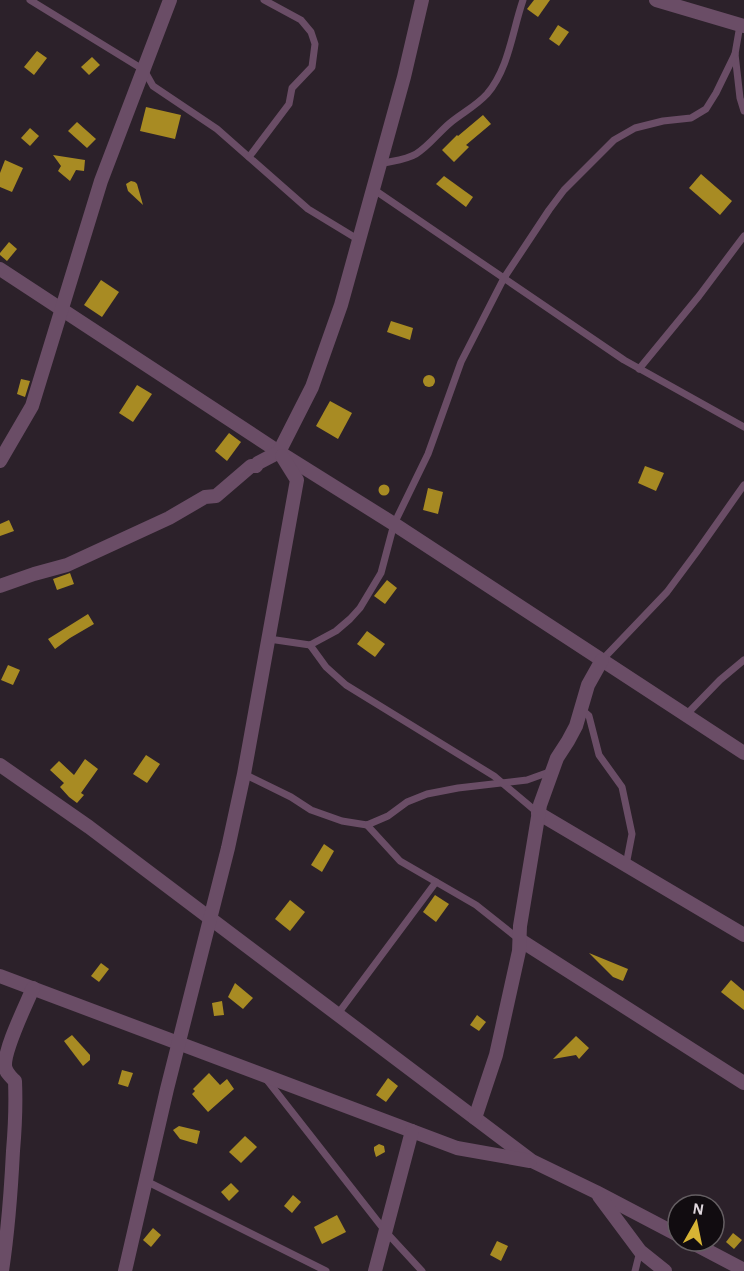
<svg xmlns="http://www.w3.org/2000/svg" width="744" height="1271" font-family="'Alegreya Sans',sans-serif">
	<rect width="100%" height="100%" fill="#2c212a"/>
	<!-- building -->
	<g fill="#a88b23">
		<path d="M534 0H550L538 17 527 9Z"/>
		<path d="M558 25 569 32 559 46 549 39Z"/>
		<path d="M37 51 47 58 34 75 24 67Z"/>
		<path d="M92 57 100 65 89 75 81 67Z"/>
		<path d="M146 107 181 115 175 139 140 131Z"/>
		<path d="M483 115 491 124 466 145 469 147 454 162 442 150 457 135 458 136Z"/>
		<path d="M77 122 96 139 87 148 68 131Z"/>
		<path d="M30 128 39 136 30 146 21 138Z"/>
		<path d="M53 155 85 160 84 171 76 170 70 181 58 171 61 166Z"/>
		<path d="M5 160 23 168 12 192 0 187V173Z"/>
		<path d="M701 174 732 201 720 215 689 188Z"/>
		<path d="M444 176 473 197 466 207 436 184Z"/>
		<path d="M131 181 135 182 137 184 143 205 128 191 126 184Z"/>
		<path d="M9 242 17 249 7 261 0 255V253Z"/>
		<path d="M101 280 119 292 102 317 84 305Z"/>
		<path d="M391 321 413 328 410 340 387 332Z"/>
		<circle cx="429" cy="381" r="6"/>
		<path d="M21 379 30 381 25 397 17 394Z"/>
		<path d="M137 385 152 394 133 422 119 413Z"/>
		<path d="M330 401 352 413 338 439 316 426Z"/>
		<path d="M229 433 241 442 227 461 215 451Z"/>
		<path d="M645 466 664 473 656 491 638 483Z"/>
		<circle cx="384" cy="490" r="5.5"/>
		<path d="M428 488 443 492 438 514 423 510Z"/>
		<path d="M9 520 14 531 0 536V524Z"/>
		<path d="M70 573 74 584 57 590 53 579Z"/>
		<path d="M387 580 397 588 385 604 374 596Z"/>
		<path d="M88 614 94 624 70 638 55 649 48 639Z"/>
		<path d="M367 631 385 644 375 657 357 644Z"/>
		<path d="M8 665 20 670 13 685 1 680Z"/>
		<path d="M146 755 160 764 147 783 133 774Z"/>
		<path d="M85 759 98 769 81 793 84 795 77 803 69 797 60 787 64 783 50 770 59 761 74 775Z"/>
		<path d="M324 844 334 851 322 872 311 865Z"/>
		<path d="M435 895 449 904 436 922 423 912Z"/>
		<path d="M290 900 305 912 290 931 275 919Z"/>
		<path d="M589 953 628 969 623 981 613 977Z"/>
		<path d="M101 963 109 969 99 982 91 976Z"/>
		<path d="M731 980 744 991V1010L721 992Z"/>
		<path d="M235 983 253 998 243 1009 228 997Z"/>
		<path d="M222 1001 224 1015 214 1016 212 1003Z"/>
		<path d="M477 1015 486 1022 479 1031 470 1025Z"/>
		<path d="M72 1035 90 1055V1060L83 1066 64 1041Z"/>
		<path d="M576 1036 589 1048 579 1059 576 1055 553 1059Z"/>
		<path d="M122 1070 133 1073 128 1087 118 1084Z"/>
		<path d="M209 1073 220 1085 227 1079 234 1089 208 1112 192 1094 195 1091 193 1089Z"/>
		<path d="M388 1078 398 1086 386 1102 376 1095Z"/>
		<path d="M179 1126 200 1131 197 1144 180 1139 173 1130Z"/>
		<path d="M245 1136 257 1147 241 1163 229 1152Z"/>
		<path d="M379 1144 384 1146 385 1152 376 1157 374 1150V1147Z"/>
		<path d="M231 1183 239 1191 229 1201 221 1192Z"/>
		<path d="M293 1195 301 1202 292 1213 284 1206Z"/>
		<path d="M337 1215 346 1232 322 1244 314 1227Z"/>
		<path d="M153 1228 161 1235 151 1247 143 1240Z"/>
		<path d="M733 1233 742 1240 734 1249 726 1242Z"/>
		<path d="M497 1241 508 1246 501 1261 490 1255Z"/>
	</g>
	<g fill="none" stroke-linecap="round" stroke-linejoin="round">
		<!-- service -->
		<g stroke="#6a4d66" stroke-width="7">
			<path d="M30 0 144 70 153 86 217 129 308 209 359 240"/>
			<path d="M740 25 735 54 740 98 744 111"/>
			<path d="M249 157 289 104 292 88 312 67 315 44 311 32 301 20 264 0"/>
			<path d="M380 164C391 161 406 160 416 154 429 146 438 133 450 123 462 113 476 106 487 94 509 68 512 32 523 0"/>
			<path d="M373 189 624 360 744 427"/>
			<path d="M639 369 699 296 744 236"/>
			<path d="M269 639 310 645 336 631 350 619 360 608 381 573 394 524 428 454 461 362 504 278 549 210 564 190 614 140 635 128 663 121 691 118 706 109 716 93 735 54"/>
			<path d="M310 645 326 667 346 685 494 776 538 813"/>
			<path d="M602 660 667 592 696 553 744 485"/>
			<path d="M581 709 589 716 599 755 622 787 632 834 626 865"/>
			<path d="M686 715 720 680 744 660"/>
			<path d="M244 774 291 797 311 810 342 821 367 825 388 816 407 802 427 794 458 788 527 780 552 771"/>
			<path d="M367 825 400 861 476 905 520 940"/>
			<path d="M337 1015 436 882"/>
			<path d="M267 1080 386 1232 422 1271"/>
			<path d="M146 1181 326 1271"/>
			<path d="M635 1271 640 1251"/>
		</g>
		<!-- minor -->
		<g stroke="#6a4d66" stroke-width="14">
			<path d="M656 0 744 26"/>
			<path d="M0 269 279 452 394 524 744 753"/>
			<path d="M0 461 32 406 101 181 170 0"/>
			<path d="M0 586 34 574 67 565 169 518 205 497 216 496 251 466H256L258 463 279 452 312 387 341 305 404 77 422 0"/>
			<path d="M0 765 89 827 532 1161 596 1192 678 1235"/>
			<path d="M538 813 744 935"/>
			<path d="M520 940 744 1083"/>
			<path d="M0 976 457 1148 530 1161"/>
			<path d="M475 1118 496 1055 519 951 520 926 540 805 557 758 568 741 576 726 588 685 602 660"/>
			<path d="M599 1196 640 1251 665 1271"/>
			<path d="M689 1241 744 1270"/>
			<path d="M2 1271C8 1231 11 1191 13 1151 15 1128 16 1105 15 1081 10 1076 6 1073 5 1066 4 1049 26 1005 33 988"/>
			<path d="M125 1271 167 1089 228 848 244 774 297 480 282 456"/>
			<path d="M375 1271 412 1131"/>
		</g>
	</g>
	<!-- north arrow -->
	<g transform="translate(696 1223) rotate(9)"><circle r="28" fill="#110c10" stroke="#645e62" stroke-width="1.5"/>
	<path d="M0-4.5L10 22L0 15L-10 22Z" fill="#d7b434"/>
	<text y="-9" font-size="16" font-weight="bold" text-anchor="middle" fill="#e0d8de">N</text>
	</g>
</svg>
